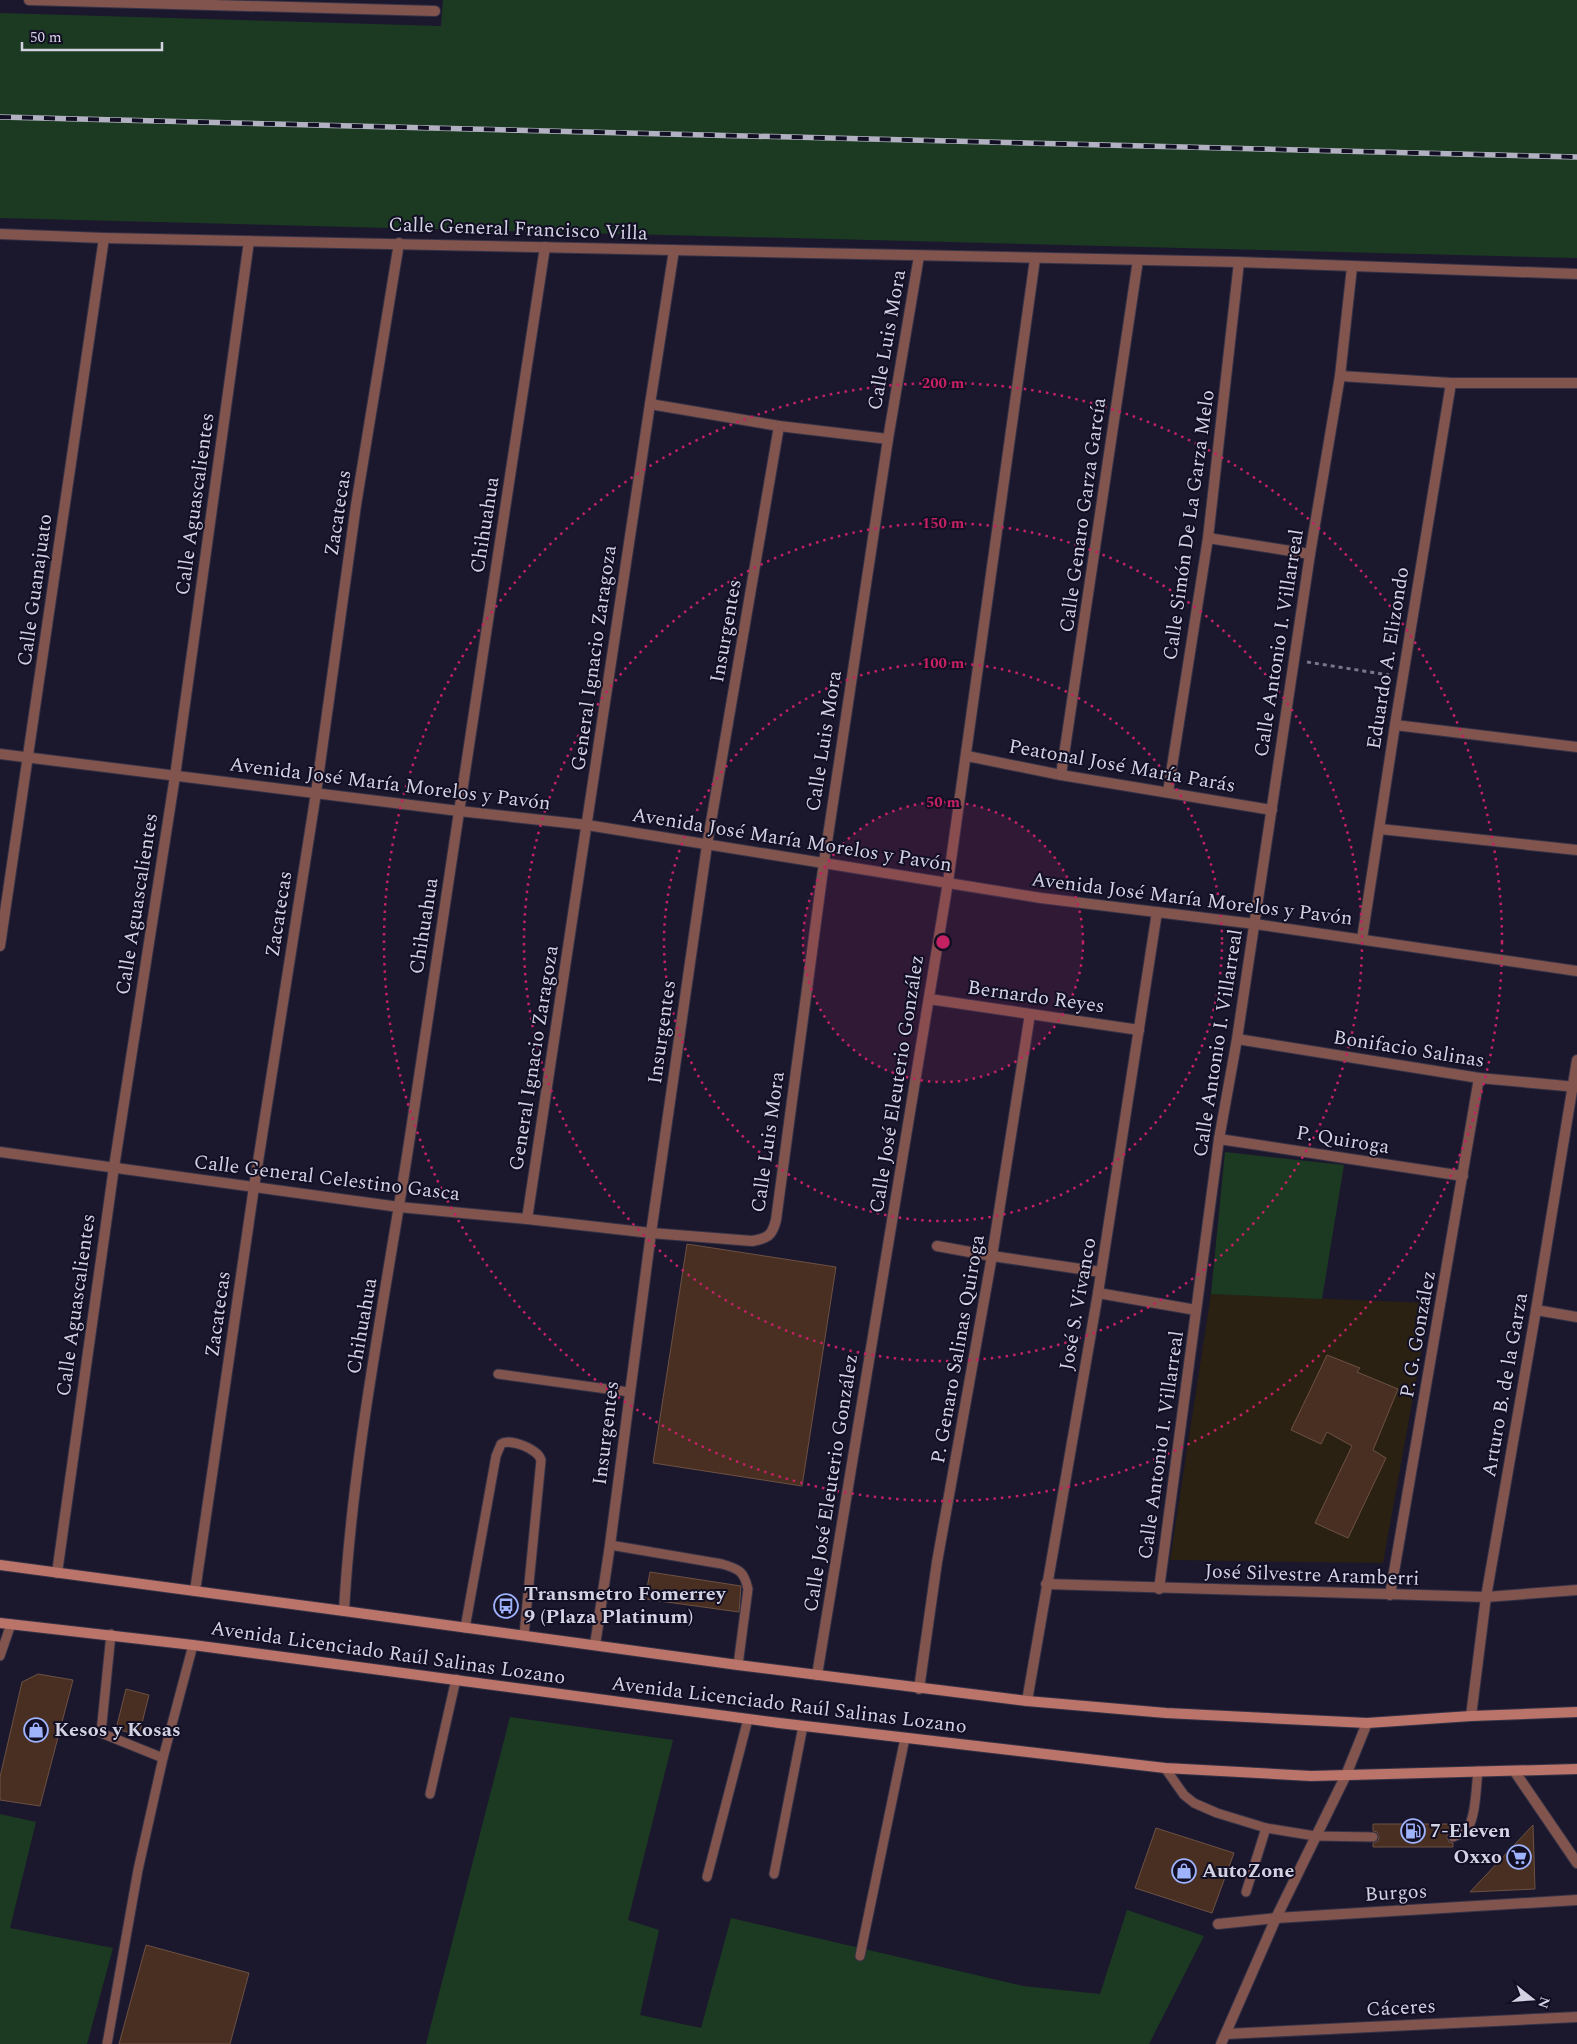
<svg xmlns="http://www.w3.org/2000/svg" width="1577" height="2044" font-family="Spectral,serif">
	<rect width="100%" height="100%" fill="#1b182e"/>
	<!-- education -->
	<path fill="#2a2112" d="M1211 1294 1430 1303 1383 1563 1170 1560Z"/>
	<!-- green -->
	<g fill="#1c3a21">
		<path d="M443 0H1577V258L0 218V13L441 26Z"/>
		<path d="M1225 1152 1344 1165 1322 1299 1211 1294Z"/>
		<path d="M510 1717 673 1740 628 1920 659 1930 640 2015 701 2028 731 1918 1023 1986 1100 1994 1127 1910 1204 1936 1149 2044H426Z"/>
		<path d="M0 1814 36 1822 10 1928 113 1948 87 2044H0Z"/>
	</g>
	<!-- building -->
	<g fill="#482f22" stroke="#6d5143">
		<path d="M687 1244 836 1267 802 1486 653 1463Z"/>
		<path d="M1327 1355 1360 1368 1357 1372 1398 1389 1373 1450 1386 1458 1348 1538 1315 1523 1352 1446 1327 1432 1321 1444 1291 1430Z"/>
		<path d="M650 1572 741 1586 739 1612 645 1599Z"/>
		<path d="M38 1674 73 1680 40 1806 0 1800V1777L22 1682Z"/>
		<path d="M126 1689 149 1695 139 1735 116 1729Z"/>
		<path d="M1373 1824H1454V1830L1448 1833 1447 1837 1449 1842 1453 1843V1847H1373V1843L1378 1841 1379 1837 1377 1832 1373 1831Z"/>
		<path d="M1533 1825 1535 1889 1470 1892Z"/>
		<path d="M1156 1828 1234 1853 1212 1913 1135 1888Z"/>
		<path d="M146 1945 249 1973 230 2044H119Z"/>
	</g>
	<g fill="none" stroke-linecap="round" stroke-linejoin="round">
		<!-- service casing -->
		<g stroke="#353247" stroke-width="11">
			<g id="service">
				<path d="M498 1374 629 1392"/>
				<path d="M610 1545 722 1564C739 1569 744 1571 748 1589L738 1665"/>
				<path d="M465 1628 496 1456 501 1444C510 1438 538 1449 541 1460L524 1635"/>
				<path d="M111 1634 101 1733 163 1758"/>
				<path d="M0 1656 11 1624"/>
				<path d="M1165 1768 1184 1795 1194 1803 1217 1813 1266 1828 1315 1836 1373 1837"/>
				<path d="M430 1794 456 1679"/>
				<path d="M1453 1837C1458 1835 1463 1833 1467 1829 1476 1818 1476 1786 1478 1771"/>
				<path d="M774 1874 803 1726"/>
				<path d="M707 1877 748 1719"/>
				<path d="M1246 1892 1266 1828"/>
				<path d="M860 1956 905 1738"/>
				<path d="M107 2044 138 1870 163 1758 193 1645"/>
			</g>
		</g>
		<!-- minor casing -->
		<g stroke="#353247" stroke-width="12">
			<g id="minor">
				<path d="M29 0 435 11"/>
				<path d="M0 234 104 238 1239 262 1577 274"/>
				<path d="M1340 376 1451 383H1577"/>
				<path d="M650 404 779 426 888 439"/>
				<path d="M1208 538 1310 554"/>
				<path d="M1395 725 1577 747"/>
				<path d="M967 756 1061 775 1272 810"/>
				<path d="M1061 775 1138 260"/>
				<path d="M1168 792 1208 538 1239 262"/>
				<path d="M1380 829 1577 850"/>
				<path d="M1362 939 1395 725 1451 383"/>
				<path d="M0 946 104 238"/>
				<path d="M929 999 1139 1030"/>
				<path d="M1237 1039 1479 1078 1577 1087"/>
				<path d="M1219 1139 1463 1176"/>
				<path d="M0 1152 399 1207 527 1219 651 1233 752 1241C768 1238 772 1236 776 1220L824 862 888 439 919 256"/>
				<path d="M527 1219 650 404 674 250"/>
				<path d="M937 1246 992 1256 1101 1272"/>
				<path d="M1098 1293 1196 1310"/>
				<path d="M1536 1310 1577 1317"/>
				<path d="M57 1573 114 1167 175 776 249 241"/>
				<path d="M1046 1584 1486 1597 1577 1590"/>
				<path d="M1159 1589 1219 1139 1237 1039 1310 554 1340 376 1352 267"/>
				<path d="M195 1591 254 1187 316 793 356 505 399 243"/>
				<path d="M1390 1595 1479 1078"/>
				<path d="M344 1611C353 1449 387 1290 411 1130 455 836 500 541 545 247"/>
				<path d="M595 1645 610 1545 651 1233 707 845 779 426"/>
				<path d="M817 1675 948 882 1035 259"/>
				<path d="M919 1689 937 1562 992 1256 1030 1014"/>
				<path d="M1027 1701 1098 1293 1157 912"/>
				<path d="M1471 1716 1486 1597 1536 1310 1577 1060"/>
				<path d="M1515 1772 1577 1863"/>
				<path d="M1218 1924 1276 1918 1577 1900"/>
				<path d="M1226 2034 1577 2017"/>
				<path d="M1221 2044 1276 1918 1346 1775 1367 1723"/>
			</g>
		</g>
		<!-- tertiary casing -->
		<g stroke="#353247" stroke-width="12">
			<path id="tertiary" d="M0 754 459 811 587 825 1041 898 1255 924 1577 971"/>
		</g>
		<!-- secondary casing -->
		<g stroke="#353247" stroke-width="12">
			<g id="secondary">
				<path d="M0 1565 344 1611 738 1665 1027 1701 1166 1713 1367 1723 1471 1716 1577 1712"/>
				<path d="M0 1623 193 1645 779 1723 1165 1768 1311 1776 1577 1769"/>
			</g>
		</g>
		<!-- path -->
		<path stroke="#79778a" stroke-width="3" stroke-dasharray="4 4" stroke-linecap="butt" d="M1307 662 1389 675"/>
		<!-- service -->
		<use href="#service" stroke="#81544d" stroke-width="9"/>
		<!-- minor -->
		<use href="#minor" stroke="#81544d" stroke-width="10"/>
		<!-- tertiary -->
		<use href="#tertiary" stroke="#81544d" stroke-width="10"/>
		<!-- secondary -->
		<use href="#secondary" stroke="#bb7469" stroke-width="10"/>
		<!-- rail casing -->
		<g stroke="#b2b1c2" stroke-width="5.5">
			<path id="rail" d="M0 117 1577 157"/>
		</g>
		<!-- rail -->
		<use href="#rail" stroke="#120f24" stroke-width="4" stroke-dasharray="11" stroke-linecap="butt"/>
	</g>
	<!-- distance rings -->
	<circle cx="943" cy="942" r="140" fill="#c32162" fill-opacity=".12"/>
	<g fill="none" stroke="#c32162" stroke-width="2.5" stroke-dasharray="2.5 5">
		<circle cx="943" cy="942" r="140"/>
		<circle cx="943" cy="942" r="279"/>
		<circle cx="943" cy="942" r="419"/>
		<circle cx="943" cy="942" r="559"/>
	</g>
	<!-- icons -->
	<defs>
		<g id="bus-ring" transform="scale(1.25)"><circle r="9.5" fill="#120f24" stroke="#9fb3fd" stroke-width="1.5"/><path d="M-5-6H5V4H4V6H2V4H-2V6H-4V4H-5ZM-3.5-4V0h7V-4ZM-3.5 1.2v1.5H-2V1.2ZM2 1.2v1.5H3.5V1.2Z" fill="#9fb3fd"/></g>
		<g id="shop-ring" transform="scale(1.25)"><circle r="9.5" fill="#120f24" stroke="#9fb3fd" stroke-width="1.5"/><path d="M-5-2.5h2.3a2.7 3.5 0 0 1 5.4 0H5L5.5 6h-11ZM-1.5-2.5h3a1.5 2.3 0 0 0-3 0Z" fill="#9fb3fd"/></g>
		<g id="fuel-ring" transform="scale(1.25)"><circle r="9.5" fill="#120f24" stroke="#9fb3fd" stroke-width="1.5"/><path d="M-5.5-6h7V0h2V4h1.3V-2.5L3-4.5l.8-.8L6-3V5H2.5V1h-1V6h-7ZM-4.2-4.7v3.2H.2V-4.7Z" fill="#9fb3fd"/></g>
		<g id="supermarket-ring" transform="scale(1.25)"><circle r="9.5" fill="#120f24" stroke="#9fb3fd" stroke-width="1.5"/><path d="M-6-5.5h2.5l.6 2H6L4.5 2H-2.5L-4.4-4H-6ZM-1.5 3.2a1.3 1.3 0 1 0 .1 0ZM3 3.2a1.3 1.3 0 1 0 .1 0Z" fill="#9fb3fd"/></g>
	</defs>
	<g fill-rule="evenodd">
		<use href="#bus-ring" x="506" y="1606"/>
		<use href="#shop-ring" x="36" y="1730"/>
		<use href="#fuel-ring" x="1413" y="1831"/>
		<use href="#supermarket-ring" x="1519" y="1857"/>
		<use href="#shop-ring" x="1184" y="1871"/>
	</g>
	<g text-anchor="middle" dominant-baseline="central" stroke-width="4" stroke-linejoin="round" paint-order="stroke">
		<!-- street labels -->
		<g font-size="20" fill="#d3d2e2" stroke="#120f24">
			<text transform="translate(518 229) rotate(2)">Calle General Francisco Villa</text>
			<text transform="translate(887 340) rotate(-80)">Calle Luis Mora</text>
			<text transform="translate(195 504) rotate(-82)">Calle Aguascalientes</text>
			<text transform="translate(338 513) rotate(-81)">Zacatecas</text>
			<text transform="translate(1083 515) rotate(-82)">Calle Genaro Garza García</text>
			<text transform="translate(485 525) rotate(-81)">Chihuahua</text>
			<text transform="translate(1189 525) rotate(-82)">Calle Simón De La Garza Melo</text>
			<text transform="translate(35 590) rotate(-82)">Calle Guanajuato</text>
			<text transform="translate(726 631) rotate(-80)">Insurgentes</text>
			<text transform="translate(1279 643) rotate(-81)">Calle Antonio I. Villarreal</text>
			<text transform="translate(594 658) rotate(-82)">General Ignacio Zaragoza</text>
			<text transform="translate(1388 658) rotate(-81)">Eduardo A. Elizondo</text>
			<text transform="translate(824 741) rotate(-81)">Calle Luis Mora</text>
			<text transform="translate(1122 766) rotate(10)">Peatonal José María Parás</text>
			<text transform="translate(390 784) rotate(7)">Avenida José María Morelos y Pavón</text>
			<text transform="translate(792 840) rotate(9)">Avenida José María Morelos y Pavón</text>
			<text transform="translate(1192 899) rotate(7)">Avenida José María Morelos y Pavón</text>
			<text transform="translate(137 904) rotate(-81)">Calle Aguascalientes</text>
			<text transform="translate(279 914) rotate(-81)">Zacatecas</text>
			<text transform="translate(424 926) rotate(-81)">Chihuahua</text>
			<text transform="translate(1036 997) rotate(8)">Bernardo Reyes</text>
			<text transform="translate(662 1032) rotate(-82)">Insurgentes</text>
			<text transform="translate(1218 1043) rotate(-81)">Calle Antonio I. Villarreal</text>
			<text transform="translate(1409 1049) rotate(9)">Bonifacio Salinas</text>
			<text transform="translate(534 1058) rotate(-81)">General Ignacio Zaragoza</text>
			<text transform="translate(897 1084) rotate(-81)">Calle José Eleuterio González</text>
			<text transform="translate(1343 1140) rotate(9)">P. Quiroga</text>
			<text transform="translate(768 1142) rotate(-82)">Calle Luis Mora</text>
			<text transform="translate(327 1178) rotate(7)">Calle General Celestino Gasca</text>
			<text transform="translate(1078 1304) rotate(-80)">José S. Vivanco</text>
			<text transform="translate(76 1305) rotate(-82)">Calle Aguascalientes</text>
			<text transform="translate(218 1314) rotate(-82)">Zacatecas</text>
			<text transform="translate(362 1326) rotate(-80)">Chihuahua</text>
			<text transform="translate(1418 1334) rotate(-80)">P. G. González</text>
			<text transform="translate(958 1349) rotate(-80)">P. Genaro Salinas Quiroga</text>
			<text transform="translate(1505 1385) rotate(-80)">Arturo B. de la Garza</text>
			<text transform="translate(606 1433) rotate(-83)">Insurgentes</text>
			<text transform="translate(1161 1445) rotate(-82)">Calle Antonio I. Villarreal</text>
			<text transform="translate(831 1483) rotate(-81)">Calle José Eleuterio González</text>
			<text transform="translate(1312 1575) rotate(2)">José Silvestre Aramberri</text>
			<text transform="translate(388 1653) rotate(8)">Avenida Licenciado Raúl Salinas Lozano</text>
			<text transform="translate(789 1705) rotate(7)">Avenida Licenciado Raúl Salinas Lozano</text>
			<text transform="translate(1396 1893) rotate(-3)">Burgos</text>
			<text transform="translate(1401 2008) rotate(-3)">Cáceres</text>
		</g>
		<!-- poi labels -->
		<g font-size="20" font-weight="bold" fill="#d3d2e2" stroke="#120f24" text-anchor="start">
			<text x="524" y="1594">Transmetro Fomerrey<tspan x="524" dy="23">9 (Plaza Platinum)</tspan></text>
			<text x="54" y="1730">Kesos y Kosas</text>
			<text x="1430" y="1831">7-Eleven</text>
			<text x="1502" y="1857" text-anchor="end">Oxxo</text>
			<text x="1202" y="1871">AutoZone</text>
		</g>
	</g>
	<circle cx="943" cy="942" r="8" fill="#c32162" stroke="#120f24" stroke-width="2.5"/>
	<g font-size="15" text-anchor="middle" font-weight="bold" fill="#c32162" stroke="#120f24" stroke-width="4" stroke-linejoin="round" paint-order="stroke">
		<text x="943" y="388">200 m</text>
		<text x="943" y="528">150 m</text>
		<text x="943" y="668">100 m</text>
		<text x="943" y="807">50 m</text>
	</g>
	<!-- north arrow -->
	<g transform="translate(1532 1999) rotate(107)" stroke="#120f24" stroke-width="4" paint-order="stroke">
	<path d="M0-4L9 19L0 12L-9 19Z" fill="#d3d2e2"/>
	<text y="-8" font-size="14" font-weight="bold" text-anchor="middle" fill="#d3d2e2">N</text>
	</g>
	<!-- scale -->
	<path d="M22 42v8h140v-8" fill="none" stroke="#d3d2e2" stroke-width="2.5"/>
	<text x="30" y="42" font-size="15" fill="#d3d2e2" stroke="#120f24" stroke-width="4" paint-order="stroke">50 m</text>
</svg>
